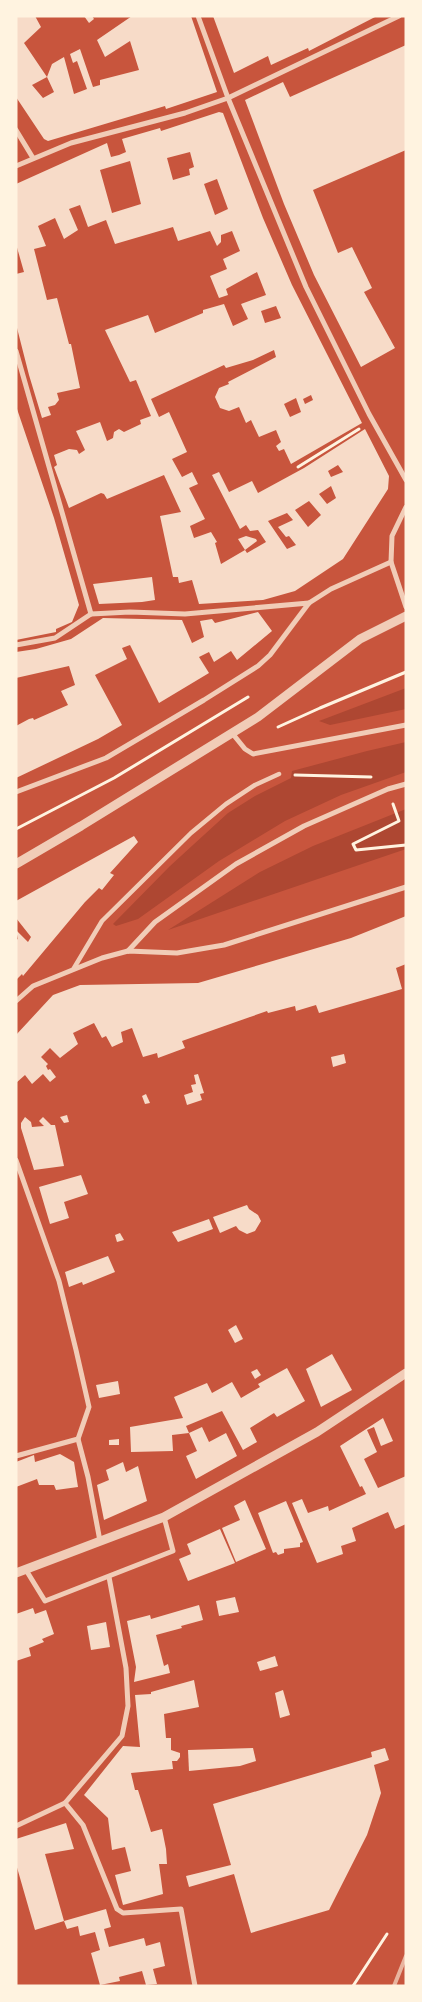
<svg xmlns="http://www.w3.org/2000/svg" width="422" height="2002" font-family="'Times New Roman',serif">
	<rect width="100%" height="100%" fill="#c8553d"/>
	<!-- green -->
	<g fill="#ae4732">
		<path d="M406 688V709L330 725 319 721Z"/>
		<path d="M406 742V772L341 795 285 821 219 861 138 919 116 926 113 924 170 866 228 813 255 796 291 778 292 771 367 751Z"/>
		<path d="M406 809V849L168 930 260 872 313 846Z"/>
	</g>
	<!-- building -->
	<g fill="#f7dbc8" fill-rule="evenodd">
		<path d="M16 16H35L41 27 24 43 47 77 32 85 43 98 54 92 47 77 52 64 64 57 74 94 87 89 77 61 73 63 70 54 80 49 93 87 100 85V80L139 70 130 41 105 57 97 40 132 16H191L217 92 166 109 165 106 48 141 44 139 16 97Z"/>
		<path d="M84 16H92L94 19 89 23Z"/>
		<path d="M213 16H377L309 51 308 48 271 65 268 56 234 73Z"/>
		<path d="M406 45V150L313 190 338 253 352 247 372 288 364 292 395 348 361 367 314 275 284 204 245 100 283 82 290 97Z"/>
		<path d="M219 112 223 113 263 218 292 285 362 423 291 464 284 449 279 451 276 446 281 442 276 430 259 437 251 420 246 423 239 407 229 411 220 408 215 397 219 388 229 384 228 382 276 357 274 350 253 360 226 368 224 365 151 399 159 417 169 412 187 452 172 459 182 477 192 472 198 484 189 488 205 519 190 526 194 538 211 532 217 542 215 543 221 564 245 550 247 553 266 542 258 530 250 531 246 525 240 529 212 475 219 472 229 492 252 481 258 493 304 468 365 429 389 476 388 489 343 559 295 591 263 600 199 604 192 580 179 583 178 577H173L160 516 181 512 164 475 107 499 104 494 101 493 69 508 54 467 57 465 54 455 69 449 77 450 79 454 85 450 76 431 100 422 107 441 113 438 114 432 119 429 124 432 141 424 140 420 151 416 136 380 130 382 105 330 148 315 155 333 203 313V310L224 304 233 326 248 319 241 304 266 295 257 272 226 289 228 295 219 298 210 276 227 269 223 259 240 251 232 231 221 235V242L217 246 210 231 178 241 173 227 115 244 106 220 88 227 80 205 69 209 78 230 64 239 55 218 38 226 46 246 34 249 47 300 57 298 69 344H71L80 388 57 393 59 400 55 405 48 407 51 415 42 418 29 375 16 324V274L24 272 16 244V184L107 143 111 157 119 155 126 152 122 139 160 128 161 131ZM190 152 194 167 189 169 190 175 173 180 167 158ZM130 161 141 204 112 213 100 170ZM217 179 228 209 215 215 204 184ZM276 306 281 318 265 323 261 311ZM311 395 313 400 305 404 303 399ZM296 398 301 412 290 417 284 404ZM338 465 343 472 331 477 328 471ZM331 486 336 498 327 504 319 494ZM309 501 321 515 308 527 295 510ZM287 513 293 520 278 527 286 537 289 536 296 545 287 549 268 521Z"/>
		<path d="M16 406 54 518 79 605 72 622 56 629V632L16 640Z"/>
		<path d="M246 536 256 539 257 541 245 550 238 539Z"/>
		<path d="M152 577 155 600 142 602 99 604 93 584Z"/>
		<path d="M258 612 272 631 237 660 231 651 214 662 209 652 199 657 209 673 159 703 130 645 122 648 127 659 95 675 122 725 98 739 16 778V726L29 719 33 718 34 720 68 705 61 691 75 685 69 666 16 678V652L36 649 71 639 103 618 182 620 192 643 204 637 200 621 212 619 215 623Z"/>
		<path d="M134 836 138 842 110 873 114 875 102 890 99 888 85 902 23 976 22 974 16 980V940L18 939 16 930 28 942 31 937 16 918V901Z"/>
		<path d="M406 916V964L396 968 402 989 319 1013 316 1005 296 1011 295 1006 268 1013 267 1011 182 1041 185 1048 158 1058 157 1053 143 1057 132 1028 121 1032 123 1042 112 1047 106 1036 102 1038 94 1023 73 1033 78 1044 60 1058 50 1048 41 1057 48 1064 46 1066 48 1070 50 1069 56 1077 50 1082 43 1074 32 1084 25 1075 16 1083V1035L53 995 80 985 198 983 351 938Z"/>
		<path d="M344 1054 346 1063 333 1067 331 1057Z"/>
		<path d="M198 1074 204 1093 200 1094 202 1100 187 1105 184 1095 193 1092 191 1085 196 1084 194 1075Z"/>
		<path d="M146 1094 150 1103 145 1104 142 1096Z"/>
		<path d="M67 1115 69 1122 64 1123 60 1117Z"/>
		<path d="M25 1117 31 1122 32 1127 44 1126 39 1121 43 1117 51 1125H55L64 1166 34 1170 21 1128V1123Z"/>
		<path d="M81 1175 88 1194 64 1202 69 1218 50 1224 39 1187Z"/>
		<path d="M247 1205 249 1209 258 1215 261 1221 255 1231 247 1234 239 1230 236 1226 220 1233 213 1217Z"/>
		<path d="M209 1219 213 1229 178 1242 172 1232Z"/>
		<path d="M120 1233 124 1240 117 1242 115 1235Z"/>
		<path d="M108 1256 115 1272 83 1285 82 1282 69 1287 65 1272Z"/>
		<path d="M236 1325 243 1339 235 1343 228 1330Z"/>
		<path d="M332 1354 352 1390 321 1407 306 1369Z"/>
		<path d="M287 1368 305 1401 277 1417 274 1413 250 1428 257 1442 243 1450 222 1411 186 1426 189 1433 202 1427 209 1442 226 1433 237 1456 196 1479 186 1456 197 1451 189 1433 172 1435 173 1451 131 1452 130 1427 183 1418 174 1397 207 1383 212 1393 232 1382 241 1398 260 1387 258 1384Z"/>
		<path d="M257 1369 261 1375 255 1379 251 1372Z"/>
		<path d="M118 1381 120 1394 99 1398 96 1385Z"/>
		<path d="M383 1418 393 1441 381 1446 374 1427 367 1430 377 1452 364 1459 378 1488 406 1476V1524L395 1529 388 1512 352 1528 356 1541 341 1546 343 1554 317 1563 292 1503 302 1499 308 1513 328 1506 329 1511 366 1494 362 1486 360 1487 340 1446Z"/>
		<path d="M119 1439V1445H109V1440Z"/>
		<path d="M60 1454 74 1462 78 1487 56 1490 54 1485H39L37 1479 16 1487V1462L34 1455 35 1462Z"/>
		<path d="M123 1462 126 1472 138 1466 147 1501 104 1520 97 1485 109 1480 106 1470Z"/>
		<path d="M245 1500 266 1549 236 1562 222 1528 240 1520 234 1506Z"/>
		<path d="M286 1501 303 1542 300 1543V1547L284 1549V1553L278 1555 276 1552 273 1553 258 1513Z"/>
		<path d="M220 1529 235 1563 188 1581 179 1559 191 1554 187 1544Z"/>
		<path d="M235 1597 239 1612 219 1616 216 1601Z"/>
		<path d="M199 1605 203 1620 181 1626 182 1628 156 1635 164 1666 168 1664 170 1673 134 1682 136 1667 127 1621 150 1615 151 1619Z"/>
		<path d="M33 1608 35 1614 46 1610 54 1634 42 1639 44 1642 29 1648 31 1656 16 1661V1614Z"/>
		<path d="M106 1622 110 1647 91 1650 87 1626Z"/>
		<path d="M275 1656 278 1666 260 1671 257 1662Z"/>
		<path d="M194 1680 199 1707 164 1714 166 1738H171V1750L180 1753V1757L177 1761H172L173 1769 131 1773 135 1790H138L151 1832 162 1829 166 1849 167 1864H159L163 1894 123 1905 115 1875 131 1871 125 1847 112 1850 108 1818 84 1795 123 1746 140 1747 135 1695 151 1694V1692Z"/>
		<path d="M283 1690 290 1715 280 1718 275 1693Z"/>
		<path d="M253 1748 256 1761 240 1766 189 1771 188 1750Z"/>
		<path d="M385 1748 389 1760 374 1765 381 1793 367 1835 329 1910 251 1933 234 1874 189 1887 186 1876 231 1865 213 1804 372 1757 371 1752Z"/>
		<path d="M66 1823 74 1849 45 1854 64 1921 106 1909 111 1927 104 1929 109 1947 144 1938 146 1946 160 1942 165 1966 153 1969 157 1984 146 1985 142 1971 119 1977 120 1981 100 1985 91 1953 100 1950 95 1932 80 1936 78 1926 67 1929 64 1921 35 1930 16 1864V1839Z"/>
	</g>
	<g fill="none" stroke-linecap="round" stroke-linejoin="round">
		<!-- path -->
		<g stroke="#fff3e0" stroke-width="3">
			<path d="M298 467 359 429"/>
			<path d="M278 727 320 708 406 672"/>
			<path d="M295 775 371 777"/>
			<path d="M393 804 399 821 353 844 356 850 406 845"/>
			<path d="M16 829 114 778 248 697"/>
			<path d="M353 1986 387 1934"/>
		</g>
		<!-- pedestrian -->
		<path stroke="#f1ccb7" stroke-width="4.5" d="M74 968 102 921 191 833 226 804 255 785 279 774"/>
		<!-- minor -->
		<g stroke="#f1ccb7" stroke-width="5">
			<path d="M198 16 228 98 306 287 369 414 406 480"/>
			<path d="M16 130 33 158"/>
			<path d="M16 166 71 143 185 113 228 98 399 16"/>
			<path d="M16 351 91 614"/>
			<path d="M406 507 392 536 391 562 406 607"/>
			<path d="M16 645 55 638 91 614 130 612 185 614 309 603"/>
			<path d="M232 733 245 749 253 754 406 725"/>
			<path d="M16 792 106 758 204 700 258 666 270 655 309 603 331 589 391 562"/>
			<path d="M128 951 155 922 236 864 304 826 388 789 406 784"/>
			<path d="M16 1001 33 986 102 958 128 951 177 953 224 945 406 887"/>
			<path d="M16 1160 59 1281 76 1350 89 1407 78 1439 88 1477 100 1541"/>
			<path d="M16 1456 78 1439"/>
			<path d="M26 1570 45 1601 173 1551 164 1517"/>
			<path d="M65 1803 83 1825 117 1909 123 1913 181 1909 195 1986"/>
			<path d="M16 1826 65 1803 122 1736 128 1706 126 1668 109 1577"/>
		</g>
		<!-- tertiary -->
		<g stroke="#f1ccb7" stroke-width="9">
			<path d="M16 864 81 826 258 717 360 639 406 616"/>
			<path d="M16 1573 164 1517 317 1432 406 1373"/>
		</g>
		<!-- rail -->
		<path stroke="#e9b49f" stroke-width="4" d="M394 1986 406 1956"/>
	</g>
	<!-- border -->
	<rect width="422" height="2002" fill="none" stroke="#fff3e0" stroke-width="35"/>
</svg>
